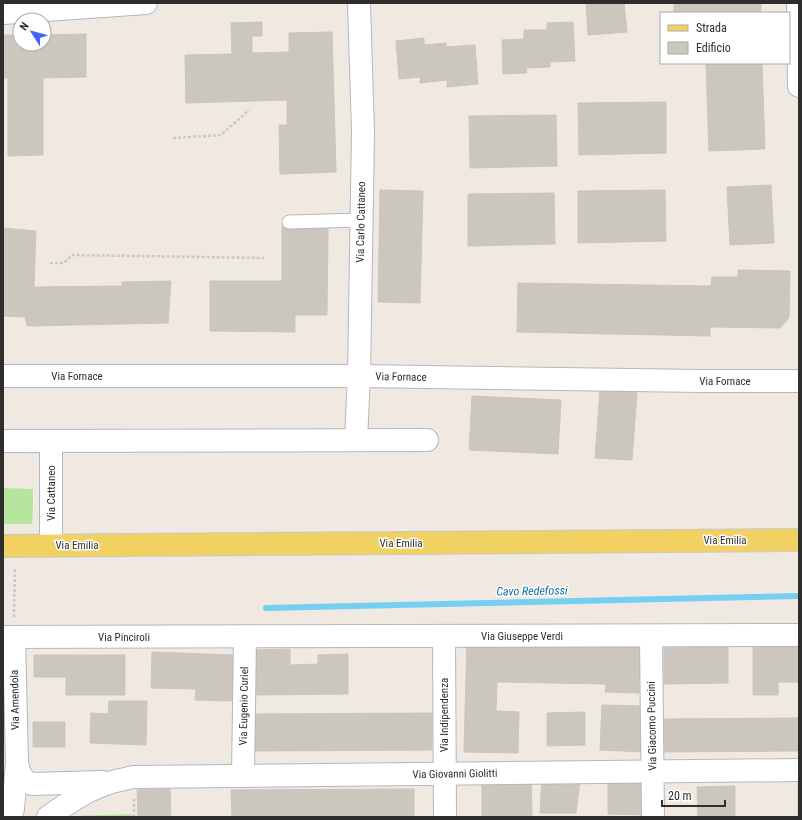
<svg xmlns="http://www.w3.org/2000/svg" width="802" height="820" font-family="'Roboto Condensed',sans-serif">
	<rect width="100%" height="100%" fill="#efe9e1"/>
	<!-- green -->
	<g fill="#b6e59e">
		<path d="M3 488 33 489V507L32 524H3Z"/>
		<path d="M131 814 132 817H74L75 816Z"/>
	</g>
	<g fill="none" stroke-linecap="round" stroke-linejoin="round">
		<!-- stream -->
		<path stroke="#75cff0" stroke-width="6" d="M266 608 799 596"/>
	</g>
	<!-- building -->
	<g fill="#cbc7bf" stroke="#cbc5ba">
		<path d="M586 3H624L627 32 588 35Z"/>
		<rect x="674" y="3" width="87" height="10"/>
		<path d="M262 22V36H252V53L289 52V33L332 32 336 172 280 174 279 125H287V100L186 103 185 55 232 54 231 23Z"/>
		<path d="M573 22 575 61 550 62V67L526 68 527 73 503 74 502 40 524 39V30H547V23Z"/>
		<path d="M86 34V77L43 78V155L8 156V78H3V35H20V44H44V35Z"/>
		<path d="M424 38V45L446 43V47L475 45 478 84 447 87V80L420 83V77L399 79 396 41Z"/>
		<path d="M706 63H762L765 149 709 151Z"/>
		<path d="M666 102V153L579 155 578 103Z"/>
		<path d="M556 115 557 166 470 168 469 116Z"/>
		<path d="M771 185 774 243 730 245 727 187Z"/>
		<path d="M380 190 423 191 420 303 378 302Z"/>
		<path d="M665 190 666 241 578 243V191Z"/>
		<path d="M554 193 555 244 468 246V194Z"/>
		<path d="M282 226 328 227 327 315H295V332L210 331V281H282Z"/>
		<path d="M3 228 36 231 34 287 122 286V282L171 281 168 323 27 326 25 317 3 316Z"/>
		<path d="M738 270 790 271 789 318 780 328 710 327V336L517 332 518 283 711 286 712 277H738Z"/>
		<path d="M600 390 637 393 632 460 595 458Z"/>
		<path d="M472 396 561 400 558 454 469 450Z"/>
		<path d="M467 639 640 643 639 693 605 692 606 684 497 682 496 711 519 712 518 753 464 752Z"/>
		<path d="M753 645H799V682H778V695H753Z"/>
		<path d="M728 647V683L664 684V648Z"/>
		<path d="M290 649V665L318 664V655L348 654V694L255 695 254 650Z"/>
		<path d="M152 652 233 655 232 701 195 700 196 689 151 688Z"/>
		<path d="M34 655H125V695H66V677H34Z"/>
		<path d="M109 701H147L146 745 90 743 91 713 108 714Z"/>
		<path d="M602 705 646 706 645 752 600 750Z"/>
		<path d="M585 712V745L547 746V713Z"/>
		<path d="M432 713V750L255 751V714Z"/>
		<path d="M799 718V751L663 752V719Z"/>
		<rect x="33" y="722" width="32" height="25"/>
		<path d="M581 772 576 813H540L542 777Z"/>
		<path d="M651 773V815L608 814V774Z"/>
		<rect x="798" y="773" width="1" height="44"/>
		<path d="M531 777 532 817H482V778Z"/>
		<path d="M735 786V817H698L697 787Z"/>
		<path d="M170 789 171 817H138L137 790Z"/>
		<path d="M414 789V817H232L231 790Z"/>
	</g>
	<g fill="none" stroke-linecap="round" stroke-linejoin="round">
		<!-- service casing -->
		<g stroke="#b4b7c1" stroke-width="15">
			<path id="service" d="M289 222 362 220"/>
		</g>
		<!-- minor casing -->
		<g stroke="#b4b7c1" stroke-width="24">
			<g id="minor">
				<path d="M3 13 146 3"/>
				<path d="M3 376H359L701 381H799"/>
				<path d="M356 440 359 376 363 132 359 3"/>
				<path d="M3 441 427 440"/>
				<path d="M51 441V545"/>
				<path d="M444 636 445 817"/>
				<path d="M651 636 653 817"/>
				<path d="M3 637 799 635"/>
				<path d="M17 763C20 775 21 779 32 784L102 782"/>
				<path d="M243 776 245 637"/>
				<path d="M8 817 11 815 13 809 17 763 14 637"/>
				<path d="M48 817C68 803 88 789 112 782 119 780 126 779 133 777L799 770"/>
			</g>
		</g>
		<!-- tertiary casing -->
		<g stroke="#b4b7c1" stroke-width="24">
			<path id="tertiary" d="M798 3 799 86"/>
		</g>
		<!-- primary casing -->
		<g stroke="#c9c9c9" stroke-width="24">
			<path id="primary" d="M3 546 799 540"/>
		</g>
		<!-- path -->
		<g stroke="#c9c9c9" stroke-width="2.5" stroke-dasharray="3 2" stroke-linecap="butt">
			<path d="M173 138 221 135 249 110"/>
			<path d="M50 263H64L72 255 264 258"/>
			<path d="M14 617 15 568"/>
			<path d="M134 799V817"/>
		</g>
		<!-- service -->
		<use href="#service" stroke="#fff" stroke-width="13"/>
		<!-- minor -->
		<use href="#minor" stroke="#fff" stroke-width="22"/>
		<!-- tertiary -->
		<use href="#tertiary" stroke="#fff" stroke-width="22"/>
		<!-- primary -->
		<use href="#primary" stroke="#f2d163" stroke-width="22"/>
	</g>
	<g text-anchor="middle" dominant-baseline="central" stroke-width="3" stroke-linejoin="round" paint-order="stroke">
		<!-- street labels -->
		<g font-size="11" fill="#2e2e2e" stroke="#fff">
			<text transform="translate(361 222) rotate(-89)">Via Carlo Cattaneo</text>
			<text x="77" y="376">Via Fornace</text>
			<text transform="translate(401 377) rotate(1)">Via Fornace</text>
			<text x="725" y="381">Via Fornace</text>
			<text transform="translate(51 493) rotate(-90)">Via Cattaneo</text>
			<text x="725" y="540">Via Emilia</text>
			<text x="401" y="543">Via Emilia</text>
			<text x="77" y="545">Via Emilia</text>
			<text x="522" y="636">Via Giuseppe Verdi</text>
			<text x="124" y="637">Via Pinciroli</text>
			<text transform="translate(15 700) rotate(-91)">Via Amendola</text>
			<text transform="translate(244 706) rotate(-89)">Via Eugenio Curiel</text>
			<text transform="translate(444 715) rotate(-90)">Via Indipendenza</text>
			<text transform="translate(652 726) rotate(-91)">Via Giacomo Puccini</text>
			<text transform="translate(455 774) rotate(-1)">Via Giovanni Giolitti</text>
		</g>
		<!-- water labels -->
		<g font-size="12" font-style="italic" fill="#0d6fa3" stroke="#fff">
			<text transform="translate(532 591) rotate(-1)">Cavo Redefossi</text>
		</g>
	</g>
	<!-- border -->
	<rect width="802" height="820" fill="none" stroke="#2e2e2e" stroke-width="8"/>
	<!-- legend -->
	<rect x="660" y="12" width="130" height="52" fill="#ffffff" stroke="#ababab"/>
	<rect x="668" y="25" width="20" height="6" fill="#f2d163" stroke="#ababab"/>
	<text x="696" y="32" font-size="12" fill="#2e2e2e">Strada</text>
	<rect x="668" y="42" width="20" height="12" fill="#cbc7bf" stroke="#ababab"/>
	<text x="696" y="52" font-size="12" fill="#2e2e2e">Edificio</text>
	<!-- north arrow -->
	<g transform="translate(32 32) rotate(306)"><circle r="19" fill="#ffffff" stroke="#ababab"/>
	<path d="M0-3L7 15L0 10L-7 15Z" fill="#4264fb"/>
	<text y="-6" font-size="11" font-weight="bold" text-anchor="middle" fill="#2e2e2e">N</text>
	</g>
	<!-- scale -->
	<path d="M662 800v6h63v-6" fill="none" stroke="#2e2e2e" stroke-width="2"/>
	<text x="668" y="800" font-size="12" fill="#2e2e2e" stroke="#ffffff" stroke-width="3" paint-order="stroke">20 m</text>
</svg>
